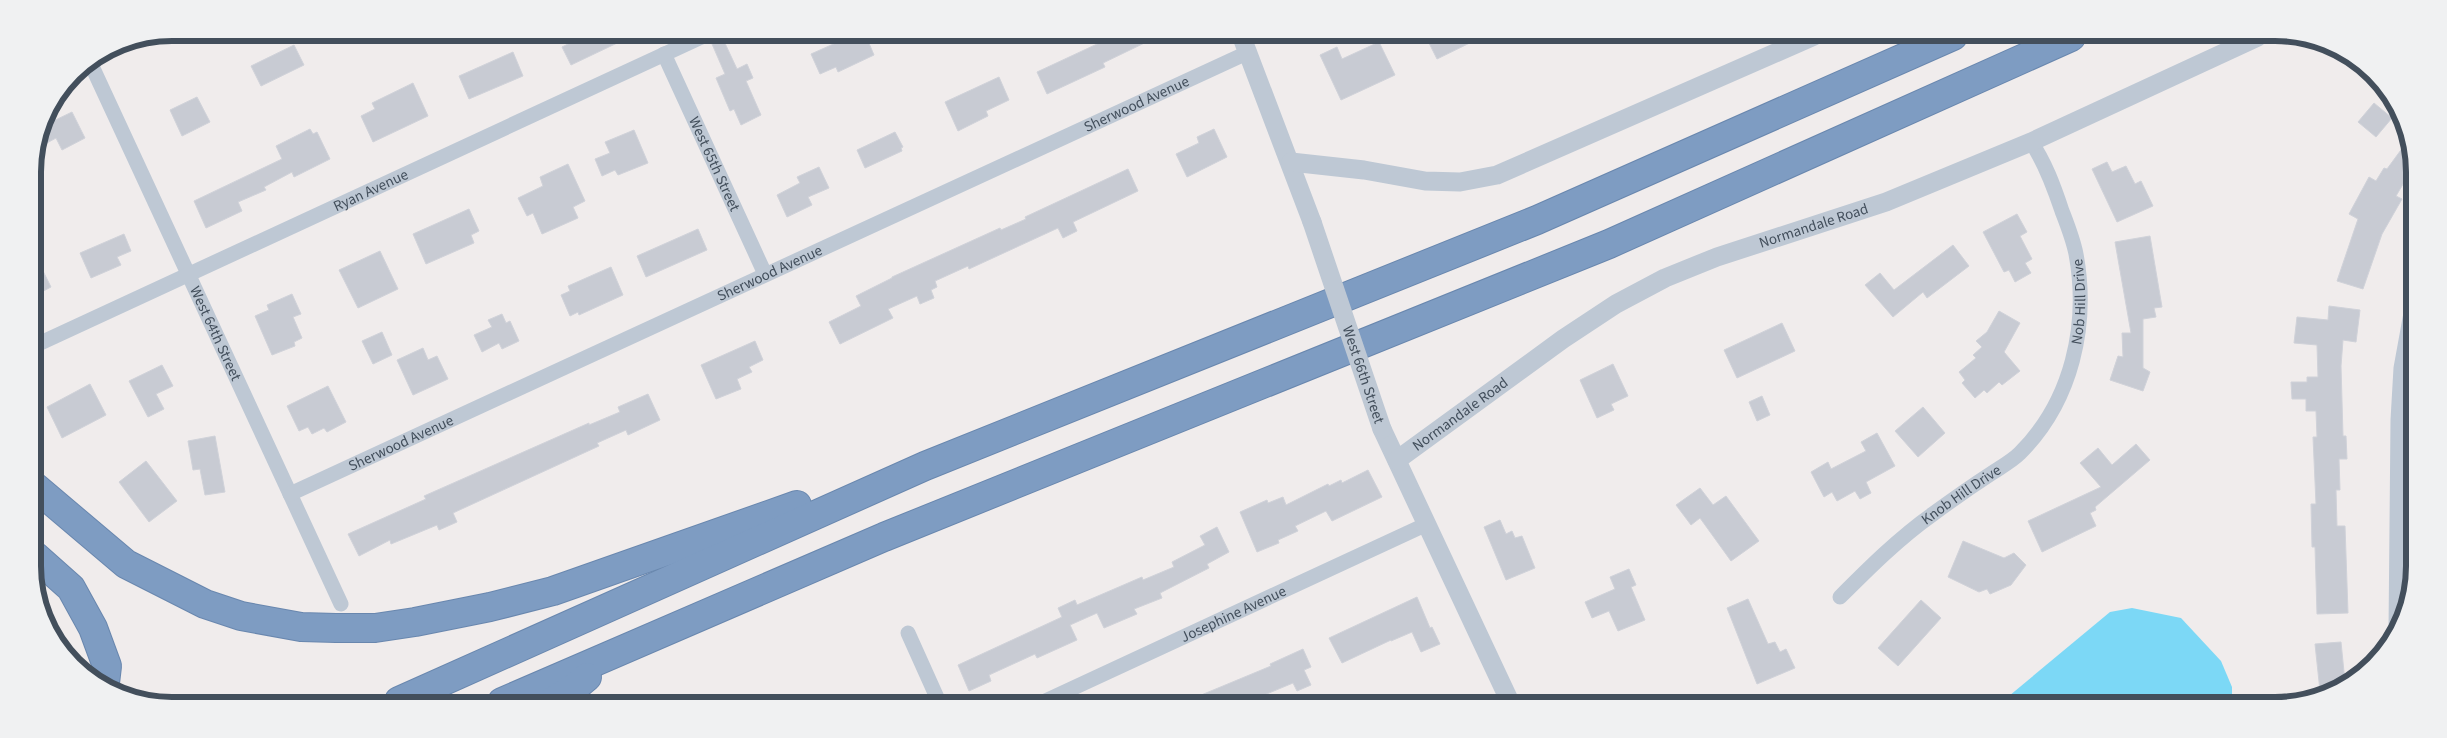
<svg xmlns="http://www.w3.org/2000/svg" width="2447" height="738" font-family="'Source Sans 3',sans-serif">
	<rect width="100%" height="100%" fill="#f0ecec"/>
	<!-- water -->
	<path fill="#7cd8f6" d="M2132 608 2181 618 2221 661 2232 687V705H2002L2009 696 2110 612Z"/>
	<!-- building -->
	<g fill="#c8cbd3" stroke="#d0d2d9">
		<path d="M570 33H572L636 34 571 65 562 47 574 41Z"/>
		<path d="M856 34H865L874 55 838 72 836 67 820 74 811 54Z"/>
		<path d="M1108 35H1161L1103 63 1105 67 1047 94 1037 72 1110 38Z"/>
		<path d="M1425 35H1486L1437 59Z"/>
		<path d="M723 39 737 69 747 64 753 78 746 81 761 115 741 125 734 109 730 111 716 78 725 74 712 44Z"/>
		<path d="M1379 42 1395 75 1341 100 1320 55 1337 47 1342 59Z"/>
		<path d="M294 45 304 65 261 86 251 66Z"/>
		<path d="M513 52 523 76 469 99 459 76Z"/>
		<path d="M999 77 1009 100 986 111 988 116 958 131 945 102Z"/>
		<path d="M413 83 428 116 373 142 361 116 375 109 372 103Z"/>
		<path d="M197 97 210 122 182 136 170 110Z"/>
		<path d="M2374 103 2392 118 2376 137 2358 122Z"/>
		<path d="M72 112 85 138 62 150 56 138 45 144 40 132 41 127Z"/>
		<path d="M310 129 313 134 317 132 330 159 294 177 292 172 264 187 266 190 238 202 242 211 206 228 194 201 282 159 276 146Z"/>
		<path d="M1214 129 1227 157 1187 177 1176 154 1199 143 1197 137Z"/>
		<path d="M634 130 648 163 618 175 615 170 602 176 595 159 610 153 605 142Z"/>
		<path d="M895 132 903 147 901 148 902 151 865 168 857 150Z"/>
		<path d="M2409 139 2412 145V169L2396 196 2402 199 2382 234 2363 289 2337 281 2358 219 2349 214 2369 177 2376 181 2384 168 2387 169Z"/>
		<path d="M2107 162 2112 172 2126 166 2135 184 2141 181 2153 206 2117 222 2092 169Z"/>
		<path d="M568 164 585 201 573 207 578 218 542 234 533 213 527 216 518 198 543 186 540 177Z"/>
		<path d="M819 167 829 188 808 197 812 205 787 217 777 195 800 183 797 177Z"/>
		<path d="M1128 169 1138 191 1073 222 1077 231 1063 238 1058 228 969 269 968 266 935 281 937 287 931 290 934 298 920 304 917 296 888 309 893 318 840 344 829 322 861 306 856 296 892 278V277L1000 228 1001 230 1026 219 1025 217Z"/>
		<path d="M469 209 479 231 471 235 474 243 426 264 413 234Z"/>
		<path d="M2017 214 2027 232 2020 236 2032 259 2025 263 2031 273 2015 282 2009 270 2004 272 1983 232Z"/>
		<path d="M698 229 707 250 646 277 637 256Z"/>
		<path d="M124 234 131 251 117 257 121 265 91 278 80 253Z"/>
		<path d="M2150 236 2162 307 2154 308 2156 317 2143 319V368L2150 372 2143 391 2110 380 2118 356 2123 357 2122 333H2131L2115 242Z"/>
		<path d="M1953 245 1969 266 1927 298 1923 292 1893 317 1865 285 1880 273 1894 290Z"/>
		<path d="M33 251 51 287 34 296 33 286Z"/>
		<path d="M380 251 398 289 358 308 339 270Z"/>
		<path d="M611 267 623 295 579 315 578 312 570 316 561 295 570 291 568 286Z"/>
		<path d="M292 294 301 314 293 317 302 338 294 342 295 346 272 355 255 316 269 310 267 305Z"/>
		<path d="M2329 306 2360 310 2356 342 2343 340 2341 366 2343 436H2346L2347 459H2339L2340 490H2336L2337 526H2345L2348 613 2317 614 2315 547H2312L2311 504H2316L2313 437H2317L2316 411H2306V399H2292L2291 382H2307V377H2318L2317 345 2294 343 2297 317 2328 320Z"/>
		<path d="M1999 311 2020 323 2004 352 2020 371 2002 385 1999 382 1987 393 1984 390 1975 398 1962 383 1965 380 1959 372 1976 358 1973 355 1982 347 1976 341 1987 332Z"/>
		<path d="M502 314 506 323 510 321 519 341 502 349 499 343 482 352 474 335 492 327 488 320Z"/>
		<path d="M1782 323 1795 351 1737 378 1724 350Z"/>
		<path d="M382 332 392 355 373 364 362 341Z"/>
		<path d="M755 341 763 360 749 367 752 372 737 379 741 389 716 399 701 365Z"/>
		<path d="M423 348 428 360 437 356 448 379 413 395 397 360Z"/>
		<path d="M1613 364 1628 396 1611 404 1614 410 1597 418 1580 380Z"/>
		<path d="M162 365 173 386 156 394 164 409 148 417 129 381Z"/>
		<path d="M90 384 106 415 62 438 47 407Z"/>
		<path d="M328 386 346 422 327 432 324 428 312 434 308 427 299 431 287 406Z"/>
		<path d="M648 394 660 420 628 435 626 430 597 443 599 446 453 513 457 522 439 530 437 525 391 544 390 540 359 556 348 534 426 499 424 496 589 423V425L620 412 618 407Z"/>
		<path d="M1762 396 1770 415 1757 421 1749 402Z"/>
		<path d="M1923 407 1945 433 1918 457 1895 431Z"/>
		<path d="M1877 433 1895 466 1866 482 1871 493 1860 499 1855 491 1837 501 1832 492 1824 497 1811 472 1828 462 1831 469 1866 451 1861 442Z"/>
		<path d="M215 436 225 492 205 495 200 469 193 470 188 441Z"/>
		<path d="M2136 444 2150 460 2095 507 2096 510 2090 513 2096 526 2042 552 2028 521 2101 487 2080 463 2098 448 2112 465Z"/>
		<path d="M146 461 177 501 149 522 119 482Z"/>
		<path d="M1368 470 1382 497 1332 521 1326 511 1295 526 1298 531 1278 540 1279 543 1257 552 1240 512 1267 500 1268 503 1283 497 1286 505 1328 484 1329 486 1341 480 1342 483Z"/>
		<path d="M1700 488 1713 505 1726 496 1759 541 1731 561 1700 518 1691 525 1676 505Z"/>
		<path d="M1500 520 1506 534 1512 531 1515 538 1522 536 1535 568 1506 580 1484 527Z"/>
		<path d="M1217 527 1229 552 1207 564 1209 568 1160 593 1162 598 1134 609 1137 614 1104 628 1097 613 1070 625 1077 640 1037 658 1035 654 989 675 991 681 969 691 958 665 1062 617 1058 608 1075 600 1077 605 1142 577 1143 580 1174 567 1172 562 1205 545 1200 536Z"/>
		<path d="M1963 541 2004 558 2014 553 2026 565 2011 585 1990 594 1987 589 1979 592 1948 577Z"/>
		<path d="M1629 569 1636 585 1631 587 1645 620 1618 631 1609 611 1592 618 1585 602 1615 589 1610 577Z"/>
		<path d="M1417 597 1430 628 1432 627 1440 644 1421 652 1412 632 1391 641V640L1342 663 1329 638Z"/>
		<path d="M1748 599 1768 644 1775 642 1780 652 1786 649 1795 668 1757 684 1727 608Z"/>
		<path d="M1921 600 1941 618 1898 666 1878 648Z"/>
		<path d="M2341 642 2345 682 2320 691 2315 644Z"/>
		<path d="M1303 649 1311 667 1304 670 1311 685 1297 691 1293 683 1245 703H1182L1271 666 1270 664Z"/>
	</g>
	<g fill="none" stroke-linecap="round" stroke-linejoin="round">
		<!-- motorway casing -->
		<g stroke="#6987ae" stroke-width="30">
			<g id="motorway">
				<path d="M35 487 126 564 205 604 241 616 301 627 336 628H375L415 622 490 607 553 591 797 505"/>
				<path d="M35 556 71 588 93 628 107 666 105 683"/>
				<path d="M399 701 925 466 1537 220 1953 36"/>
				<path d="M502 702 884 537 1609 244 2071 37"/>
				<path d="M551 702 575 687 587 677"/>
			</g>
		</g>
		<!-- minor -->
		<g stroke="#bec8d4" stroke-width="15">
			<path id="s1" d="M664 54 765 274"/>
			<path id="s2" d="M90 62 341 604"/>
			<path id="s3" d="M34 346 708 34"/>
			<path id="s4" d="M290 494 1249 52"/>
			<path id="s5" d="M1840 597C1869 568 1899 538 1933 514 1952 500 1972 486 1992 473 2001 467 2012 461 2020 453 2072 401 2089 325 2076 254 2073 239 2067 224 2062 211 2054 187 2045 162 2031 142"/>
			<path d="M2396 631 2398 420 2401 368 2411 313"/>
			<path d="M908 633 939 702"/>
			<path id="s6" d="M1041 703 1427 524"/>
		</g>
		<!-- tertiary -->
		<g stroke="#bec8d4" stroke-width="19">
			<path d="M1241 35 1312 222"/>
			<path d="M1291 162 1364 170 1425 181 1460 182 1497 175 1814 36"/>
			<path d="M1382 429 1511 704"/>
			<path id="s7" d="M1397 460 1563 339 1616 304 1665 278 1717 257 1886 202 2031 142 2258 37"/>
		</g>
		<!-- motorway -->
		<use href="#motorway" stroke="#7e9cc2" stroke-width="28"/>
		<!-- tertiary-bridge -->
		<path stroke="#bec8d4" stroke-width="19" id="s8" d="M1312 222 1382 429"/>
	</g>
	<g text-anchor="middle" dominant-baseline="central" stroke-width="4.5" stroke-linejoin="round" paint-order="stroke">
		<!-- street labels -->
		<g font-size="15" fill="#434f5c" stroke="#fff">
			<text stroke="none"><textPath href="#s4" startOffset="932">Sherwood Avenue</textPath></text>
			<text stroke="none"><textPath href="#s1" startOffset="121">West 65th Street</textPath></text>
			<text stroke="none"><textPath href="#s3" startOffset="371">Ryan Avenue</textPath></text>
			<text stroke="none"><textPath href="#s7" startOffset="482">Normandale Road</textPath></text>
			<text stroke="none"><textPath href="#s4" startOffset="528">Sherwood Avenue</textPath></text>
			<text stroke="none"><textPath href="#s5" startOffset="398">Nob Hill Drive</textPath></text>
			<text stroke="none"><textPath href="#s2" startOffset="299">West 64th Street</textPath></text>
			<text stroke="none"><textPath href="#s8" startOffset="161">West 66th Street</textPath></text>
			<text stroke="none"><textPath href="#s7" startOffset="78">Normandale Road</textPath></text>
			<text stroke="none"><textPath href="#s4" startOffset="122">Sherwood Avenue</textPath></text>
			<text stroke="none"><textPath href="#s5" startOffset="159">Knob Hill Drive</textPath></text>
			<text stroke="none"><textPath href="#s6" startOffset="212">Josephine Avenue</textPath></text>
		</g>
	</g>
	<!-- crop -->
	<path d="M0 0H2447V738H0ZM172 41H2275A131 131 0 0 1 2406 172V566A131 131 0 0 1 2275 697H172A131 131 0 0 1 41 566V172A131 131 0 0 1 172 41Z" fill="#f0f1f2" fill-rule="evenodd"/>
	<path fill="none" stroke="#434f5c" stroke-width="6" d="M172 41H2275A131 131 0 0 1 2406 172V566A131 131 0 0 1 2275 697H172A131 131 0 0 1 41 566V172A131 131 0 0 1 172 41Z"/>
</svg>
